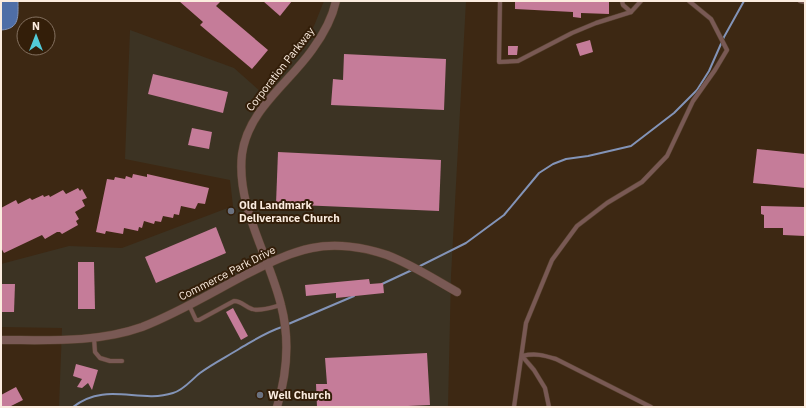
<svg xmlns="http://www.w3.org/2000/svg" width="806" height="408" font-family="'IBM Plex Sans',sans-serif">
	<rect width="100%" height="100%" fill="#3d2813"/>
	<!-- commercial -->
	<path fill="#3c3323" d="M324 1H466L451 276 448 407H59L62 328 1 327V264L69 246 122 248 233 206 230 180 125 159 130 30 234 68 261 92 308 36 314 26Z"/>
	<!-- water -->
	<path fill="#4f6ea7" stroke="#8394b8" d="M1 1H18C18 16 20 29 1 30Z"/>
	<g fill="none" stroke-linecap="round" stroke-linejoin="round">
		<!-- stream -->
		<g stroke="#8394b8" stroke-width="2">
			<path d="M418 267 466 243 504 215 539 173 553 164 566 159 588 156 631 146 674 113 697 90 709 71 724 37 744 1"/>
			<path d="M382 284 412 270"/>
			<path d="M286 325 354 296"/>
			<path d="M73 407C106 381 139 404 173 393 184 390 191 380 200 373 212 364 226 357 239 349 253 341 266 332 282 327"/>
		</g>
	</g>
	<!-- building -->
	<g fill="#c57c99">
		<path d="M179 1H221L216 6 268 50 252 69 200 25 203 22Z"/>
		<path d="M263 1H292L280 16Z"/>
		<path d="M515 1H609V14L581 13V18L573 17V12L515 9Z"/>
		<path d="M590 40 593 52 580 56 576 44Z"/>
		<path d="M508 46H518L517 55H508Z"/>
		<path d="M344 54 446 59 444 110 331 105 333 79 343 80Z"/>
		<path d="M153 74 228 92 223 113 148 94Z"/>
		<path d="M192 128 212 132 209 149 188 145Z"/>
		<path d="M757 149 805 154V188L753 183Z"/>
		<path d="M278 152 441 160 439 211 276 204Z"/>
		<path d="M133 174 147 177V174L209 188 205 204 198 203 195 209 181 206 179 215 174 214 173 218 163 216 161 222 155 221 154 224 144 221 142 228 139 227 138 231 124 228 123 234 106 231 105 234 96 232 107 179 114 180 115 177 125 179 126 176 132 178Z"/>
		<path d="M78 188 80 191 82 189 87 198 82 200 85 206 75 212 79 219 76 221 78 225 62 234 60 232H57L45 239 42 235 4 253 1 248V208L16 200 18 204 30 198 32 200 43 195 44 197 49 195 50 197 63 190 66 194Z"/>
		<path d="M761 206 805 207V236L783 235V228H764V215L761 214Z"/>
		<path d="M216 227 226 253 156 283 145 257Z"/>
		<path d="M78 262H94L95 309H78Z"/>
		<path d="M369 279 370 284 383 283 384 293 336 298V293L306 296 305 285Z"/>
		<path d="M1 284H15L14 312H1Z"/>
		<path d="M233 308 248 336 241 340 226 312Z"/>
		<path d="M427 353 430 405 386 407H317L316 384H327L325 358Z"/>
		<path d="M76 364 98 370 92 390 88 383 82 388 77 387 82 379 73 376Z"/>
		<path d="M16 387 23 400 9 407H1V395Z"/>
	</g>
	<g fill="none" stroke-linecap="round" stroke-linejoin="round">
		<!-- service casing -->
		<g stroke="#584330" stroke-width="5">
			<g id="service">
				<path d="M500 1 499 62 518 61 572 33 596 23 631 12"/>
				<path d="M622 1 623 5 631 12 641 1"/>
				<path d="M800 1 805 2"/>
				<path d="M189 305 196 320H199L234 301C242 301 245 307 252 309 260 312 273 307 281 305"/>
				<path d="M94 338 95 352 100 358 110 361H122"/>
				<path d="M514 407 526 323 552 260 577 226 607 203 642 182 667 156 693 101 715 70 727 50 711 19 689 1"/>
				<path d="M549 407 545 388 534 370 522 356C535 353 543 355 556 359L651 407"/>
			</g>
		</g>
		<!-- minor casing -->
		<g stroke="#584330" stroke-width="9">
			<g id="minor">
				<path d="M1 340C48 340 97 343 142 327 178 313 211 293 245 275 267 264 288 253 312 248 336 243 364 247 387 255 411 264 434 279 457 292"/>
				<path d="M277 407C287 374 290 339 281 305 269 255 236 207 242 154 248 110 288 84 312 50 323 35 332 19 336 1"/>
			</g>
		</g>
		<!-- service -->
		<use href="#service" stroke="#795954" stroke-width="4"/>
		<!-- minor -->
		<use href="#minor" stroke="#795954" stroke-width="8"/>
	</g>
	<!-- markers -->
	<g fill="#6b7280" stroke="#331e09" stroke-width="1.5">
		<circle cx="231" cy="211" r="4"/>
		<circle cx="260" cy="395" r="4"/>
	</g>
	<g text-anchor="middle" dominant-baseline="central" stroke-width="4" stroke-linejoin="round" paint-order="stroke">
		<!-- street labels -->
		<g font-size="11" fill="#fbecdf" stroke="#331e09">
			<text transform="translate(280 69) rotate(-52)">Corporation Parkway</text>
			<text transform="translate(227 273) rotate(-27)">Commerce Park Drive</text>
		</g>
		<!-- poi labels -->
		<g font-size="11" font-weight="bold" fill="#fbecdf" stroke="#331e09" text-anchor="start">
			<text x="239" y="205">Old Landmark<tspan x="239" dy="13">Deliverance Church</tspan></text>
			<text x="268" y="395">Well Church</text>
		</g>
	</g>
	<!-- border -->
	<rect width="806" height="408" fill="none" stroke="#fbecdf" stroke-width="4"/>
	<!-- north arrow -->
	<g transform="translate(36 36)"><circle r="19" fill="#331e09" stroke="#83705f"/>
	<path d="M0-3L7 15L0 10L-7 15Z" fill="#52cbd8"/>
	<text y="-6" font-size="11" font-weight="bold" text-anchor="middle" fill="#fbecdf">N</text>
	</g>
</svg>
